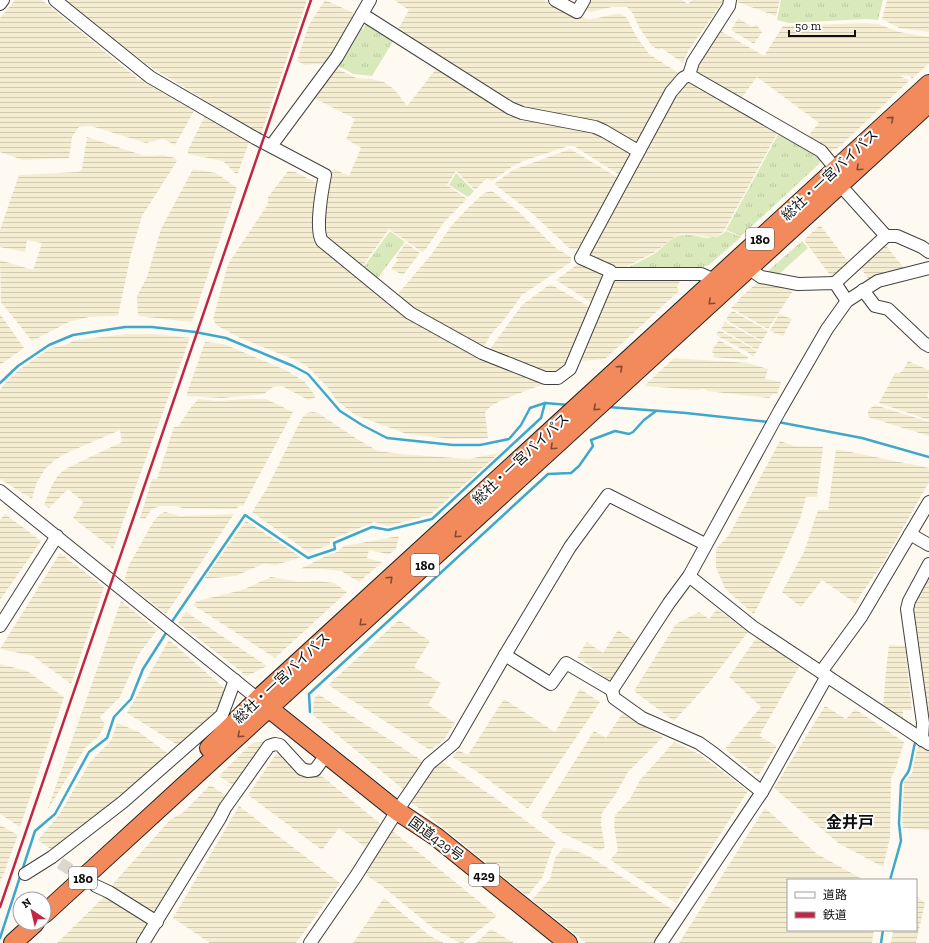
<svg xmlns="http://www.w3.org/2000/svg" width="929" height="943" font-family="'Zilla Slab','Noto Sans JP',serif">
	<defs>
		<pattern id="farmland-rules" width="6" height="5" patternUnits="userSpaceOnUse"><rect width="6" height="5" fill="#f5edd1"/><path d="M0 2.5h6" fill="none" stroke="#d1cab2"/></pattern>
		<pattern id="grass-tufts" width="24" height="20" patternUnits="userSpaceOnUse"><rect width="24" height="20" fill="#dae9bb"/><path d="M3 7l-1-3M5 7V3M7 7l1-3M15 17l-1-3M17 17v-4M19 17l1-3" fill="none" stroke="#bac7a0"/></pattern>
	</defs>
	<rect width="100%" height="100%" fill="#fffaf1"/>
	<!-- farmland -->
	<g fill="url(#farmland-rules)">
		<path d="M15 0H42L138 79 194 111 175 145 163 139 146 143 91 126 79 127 72 137 69 158 23 160 0 152V18Z"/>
		<path d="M71 0H307L261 134 146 64 67 1Z"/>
		<path d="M325 0 356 14 329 63 305 65 297 61 301 48 309 25Z"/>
		<path d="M394 0H544L563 12 588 19 598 18 614 14H621L627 18 636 36 649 54 677 72 679 75 636 145 518 107 397 31 409 10Z"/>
		<path d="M589 0H682L688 4 692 0H724L688 51 683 63 661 48 659 50 652 46 640 29 633 14 627 7H612L591 12 584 10Z"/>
		<path d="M738 0H780L776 16 737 2Z"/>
		<path d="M887 0H929V32L899 28 882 19Z"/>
		<path d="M738 18 752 27 756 24 762 32 754 44 731 30Z"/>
		<path d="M865 23 878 24 899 32 929 37V63L912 79 910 76 902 75 901 77 907 79 909 81 839 147 831 151 809 140 806 138 819 123 757 77 739 101 697 75 695 71 717 30 720 32 721 31 764 56 783 26Z"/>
		<path d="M336 68 356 78 372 79 384 82 395 90 407 106 436 69 441 70 508 112 593 131 631 151 630 158 621 174H618L574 146H569L526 160 513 166 492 181 487 178 475 190 456 171 447 185 467 199 444 222 426 249 422 252 389 229 362 267 329 241 322 231 330 174 334 169 349 176 361 148 346 139 355 119 314 98Z"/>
		<path d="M685 80H691L778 132 724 231 719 235 714 238 691 234H680L674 237 655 252 626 267 618 269 591 257 588 251Z"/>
		<path d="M205 116 247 139 249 142 238 173 236 174 223 161 188 154V150Z"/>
		<path d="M87 137 145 156 163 155 175 158 177 161 142 216 131 254 118 316 89 317 69 322 32 341 1 302 0 260 33 270 42 243 27 240 25 252 0 247V230L19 175 78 172 82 169Z"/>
		<path d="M570 149 617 177 619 181 578 248 574 249 569 248 533 214 494 184 513 170Z"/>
		<path d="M193 169 216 173 237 188 192 322 138 316 137 296 147 277 161 229Z"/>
		<path d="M288 171 295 172 319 184 315 233 414 320 546 383 500 401 490 407 485 412 488 438 451 439 407 434 355 415 336 400 329 389 309 368 298 361 240 338 216 325 213 319 228 264 268 204V197Z"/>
		<path d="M492 191 519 212 556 248 571 257V262L522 295 503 321 491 334 483 348 416 312 397 295 431 255 452 225 468 208 484 193Z"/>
		<path d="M820 225 850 264 833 279 804 240Z"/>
		<path d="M883 242 904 268 871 282 858 265Z"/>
		<path d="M406 243 420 253 403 275 391 269 398 260 396 257Z"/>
		<path d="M583 262 607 272 595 305 556 280 578 264Z"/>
		<path d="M681 279 677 287 679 291 605 359 581 361 578 358 611 280Z"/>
		<path d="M759 281 796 286 768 329 731 308 739 301 738 300Z"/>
		<path d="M549 285H552L593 309 569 365 556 376 487 353 522 305Z"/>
		<path d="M733 311 768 331 762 341 726 320 729 314Z"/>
		<path d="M0 314 24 348 0 365Z"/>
		<path d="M779 314 792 319 783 336 770 331Z"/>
		<path d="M725 322 762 342 757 350 721 329Z"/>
		<path d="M719 330 757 351 753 357 749 353 716 335Z"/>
		<path d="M127 334H155L190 338 113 549 73 518 83 502 68 489 49 508 44 505 52 485 59 474 67 468 122 442 120 430 67 453 55 460 45 469 36 484 32 499 0 479V390L5 383 20 369 51 348 65 345 76 340Z"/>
		<path d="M719 340 748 357 747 360 713 357 714 353 711 352Z"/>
		<path d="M205 342 224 344 288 371 305 382 316 397 308 400 282 386 273 387 264 394 222 398 186 396Z"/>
		<path d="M674 358 748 363 768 369 765 379 781 382 777 394H773L769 398 707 391 705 389H700L698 390 644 386Z"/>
		<path d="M908 361 929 370V391L927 396 929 399V420L879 403 895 373H900L904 369Z"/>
		<path d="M198 399 219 401 242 399H266L293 412 243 506 240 505 236 509 183 508 175 506H160L152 509 145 519 140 518 152 479H157L174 427H178L189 410Z"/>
		<path d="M875 405 929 422V436L868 417V410Z"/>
		<path d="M313 412 318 413 357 439 378 451 401 454 468 459 499 453 430 515 388 526 374 522 330 540V545L308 552 252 512 266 490 302 418 307 413Z"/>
		<path d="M780 441 794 446 823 447 817 497H806L800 519 782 559 754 614 731 594 725 588 716 568V549L729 535Z"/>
		<path d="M836 449 929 468V482L883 563 855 603 822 580 801 607 782 592 804 552 818 510H828Z"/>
		<path d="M165 512 181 516 234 514 166 614 124 581 129 565 153 522 160 514Z"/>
		<path d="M5 514 41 541 0 600V520Z"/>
		<path d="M246 521 301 557 276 565 263 564 236 576 204 579Z"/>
		<path d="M399 536 396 549 388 555 383 553 369 550 367 558 382 562 359 582 341 571 322 569H300L326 556 337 552 344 546Z"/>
		<path d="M60 553 104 587 71 684 33 656 0 649Z"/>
		<path d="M929 573V740L926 738 910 604Z"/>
		<path d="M271 577 300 582 316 581 334 583 347 592 275 658 193 605 197 601 242 590Z"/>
		<path d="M121 601 157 630 139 654 120 697 100 717 105 724 99 736 85 748 47 811Z"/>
		<path d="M717 609 748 632 708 684 674 721 634 691 676 624 699 612 709 619Z"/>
		<path d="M186 612 267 666 247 676 178 623Z"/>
		<path d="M399 620 430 641 414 667 441 683 428 705 455 723 443 741 430 750 328 685Z"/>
		<path d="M618 630 637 643 611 682 577 657 587 642 603 653Z"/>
		<path d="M757 637 799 667 759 736 777 746 758 776 725 749 761 707 729 677Z"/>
		<path d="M169 640 224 688 220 711 179 746 127 713Z"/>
		<path d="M889 645 905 646 912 710H903V718L883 708 886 670Z"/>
		<path d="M0 664 27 671 64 697 20 827 0 814Z"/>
		<path d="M580 689 600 702 528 809 479 773 452 757 458 750 468 755 504 699 555 732Z"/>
		<path d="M318 694 423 761 403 789 313 715 314 699Z"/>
		<path d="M825 706 846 719 855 709 904 742 897 765 891 778 890 838 883 867 838 843 774 788Z"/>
		<path d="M622 714 663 737 628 772 615 795 602 813 601 824 605 847 600 851 564 834 540 816 594 731 606 738Z"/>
		<path d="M117 723 139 732 170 755 131 791 52 850 38 840 59 815 90 762 111 741Z"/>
		<path d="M266 742 234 786 219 776 252 743Z"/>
		<path d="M674 742 699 754 748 791 676 903 610 860 618 851 614 826 615 815 630 799 640 780Z"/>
		<path d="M921 744 929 749V830L903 828 902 820 904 782 912 773 917 749Z"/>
		<path d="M277 753 300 774 318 773 382 825 365 847 339 828 322 850 248 795Z"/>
		<path d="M437 762 444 763 498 800 556 843 552 849 542 878 527 896 410 801Z"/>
		<path d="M210 785 227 796 154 913 111 886 170 820 184 812Z"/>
		<path d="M239 806 340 883 296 943H210L173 918Z"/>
		<path d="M765 808 817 854 864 880H788V930H874L872 943H679Z"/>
		<path d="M0 825 18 835 0 883Z"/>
		<path d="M390 829 497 916 463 943H460L434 929 381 885 367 876 365 870Z"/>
		<path d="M563 848 572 849 592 858 675 911 656 943H586L532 900 550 879 555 858Z"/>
		<path d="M107 894 150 924 137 943H57Z"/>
		<path d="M916 896 925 903 916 943H891L893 930H916Z"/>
		<path d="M384 898 430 936 444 943H353Z"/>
		<path d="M491 929 504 937 514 943H476Z"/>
	</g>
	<!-- grass -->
	<g fill="url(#grass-tufts)">
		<path d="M781 0H883L878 20 866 19 789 23 777 20Z"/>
		<path d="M368 21 395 38 372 76 354 74 336 65 359 26 363 29Z"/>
		<path d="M779 133 814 153 821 161 817 166 741 236 726 230Z"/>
		<path d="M456 173 474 191 468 197 449 185Z"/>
		<path d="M390 231 405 242 377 279 363 268Z"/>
		<path d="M726 231 741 237 709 265C695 272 645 268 627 268 636 263 646 259 654 254 663 248 671 236 682 235 699 233 711 245 726 231Z"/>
		<path d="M802 241 808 248 778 275 775 273 772 276 768 271Z"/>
	</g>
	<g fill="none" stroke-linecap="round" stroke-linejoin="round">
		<!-- stream -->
		<g stroke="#3ea8cc" stroke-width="2.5">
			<path d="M0 383 18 366 49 345 73 335 125 327H152L195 332 226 338 293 366 308 374 340 411 362 425 387 438 453 445H480L509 439 521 425 530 408 545 403 569 405"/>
			<path d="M608 407 686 413 769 422"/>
			<path d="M778 422 862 438 929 457"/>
			<path d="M171 623 245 515 308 558 335 549 334 543 372 527 388 530 432 519 541 418 545 403"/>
			<path d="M310 712 309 694 548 474 571 473 579 466 593 446 591 440 615 431 629 434 633 432 644 420 656 411"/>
			<path d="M890 880 901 841 899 823 901 784C902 778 907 776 909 770 912 760 913 749 916 739"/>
			<path d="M0 938 35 831 55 814 89 752 107 738 114 717 131 699 143 669 166 633"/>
			<path d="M881 943 883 930"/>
		</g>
		<!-- minor-tunnel -->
		<path stroke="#dbd7cf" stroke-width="12" stroke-dasharray="12 6" stroke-linecap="butt" d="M60 863 88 881"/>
		<!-- minor casing -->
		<g stroke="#424242" stroke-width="14">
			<g id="minor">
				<path d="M55 0 150 77 255 138 325 175C322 190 315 230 322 241L410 313 482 353 545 378H558L570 369 609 277 613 274H701L715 280"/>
				<path d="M555 0 577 12 584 0"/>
				<path d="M0 4 3 0"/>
				<path d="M362 14 510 108 522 113 595 127 604 131 638 151"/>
				<path d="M689 75 821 151 836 169 840 185 886 236H897L922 247 929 252"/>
				<path d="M271 146 337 57 370 0"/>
				<path d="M748 268 761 277 798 284 835 283 847 301"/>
				<path d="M613 274 610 271 581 258 671 92 683 78 689 75 693 62 729 6 730 0"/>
				<path d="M835 283 886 236"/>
				<path d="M863 290 875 306 888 309 924 343 929 346"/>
				<path d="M0 491 258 699"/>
				<path d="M910 534 929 545"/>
				<path d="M689 576 753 627 929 744"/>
				<path d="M0 626 57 536"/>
				<path d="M505 655 551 684 566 663 612 690 614 698 642 718 699 743 713 753 762 792"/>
				<path d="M821 672 861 617 929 502"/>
				<path d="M612 690 669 603 689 576 779 412 827 329 847 301 878 281 929 268"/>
				<path d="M922 740 923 723 907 609 909 601 929 564"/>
				<path d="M25 874 52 857 123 802 222 715 235 680"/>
				<path d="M96 886 109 892 157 922"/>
				<path d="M143 943 220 818 225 808 269 746 275 744 280 745 302 769 308 771 315 770 326 755"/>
				<path d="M310 943 356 876 397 811 429 764 454 743 505 655 570 547 608 495 705 544"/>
				<path d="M661 943 762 792 827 676"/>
			</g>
		</g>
		<!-- highway casing -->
		<g stroke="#202020" stroke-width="20">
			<g id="highway">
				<path d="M261 702 397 811 435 836 568 943"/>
				<path d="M209 748 258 699 929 84"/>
				<path d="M44 914 929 103"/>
				<path d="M13 943 35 923"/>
			</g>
		</g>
		<!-- minor -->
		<use href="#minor" stroke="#fff" stroke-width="12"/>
		<!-- highway -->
		<use href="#highway" stroke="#f38a5b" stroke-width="18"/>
		<!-- rail -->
		<path stroke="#bf2745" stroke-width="2.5" d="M0 907 311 0"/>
	</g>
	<!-- one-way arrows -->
	<defs><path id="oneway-chevron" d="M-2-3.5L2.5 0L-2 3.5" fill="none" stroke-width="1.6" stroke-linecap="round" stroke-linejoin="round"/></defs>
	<g stroke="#814c35">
		<use href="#oneway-chevron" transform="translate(891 119) rotate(-42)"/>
		<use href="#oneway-chevron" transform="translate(859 168) rotate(137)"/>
		<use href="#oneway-chevron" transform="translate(711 302) rotate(137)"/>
		<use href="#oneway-chevron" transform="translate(620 368) rotate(-42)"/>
		<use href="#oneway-chevron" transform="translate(596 408) rotate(138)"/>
		<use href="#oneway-chevron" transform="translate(553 447) rotate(137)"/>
		<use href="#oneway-chevron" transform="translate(457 535) rotate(137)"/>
		<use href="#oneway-chevron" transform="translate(390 579) rotate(-43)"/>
		<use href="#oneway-chevron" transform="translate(362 623) rotate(137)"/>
		<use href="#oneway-chevron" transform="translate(240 735) rotate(138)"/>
	</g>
	<g text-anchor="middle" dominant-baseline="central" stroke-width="4" stroke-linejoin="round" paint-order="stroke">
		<!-- shield labels -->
		<g fill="#fff" stroke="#575757" stroke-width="1">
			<rect x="746" y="228" width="28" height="22" rx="3"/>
			<rect x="411" y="554" width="28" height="22" rx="3"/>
			<rect x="469" y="864" width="30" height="22" rx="3"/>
			<rect x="69" y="867" width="28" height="22" rx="3"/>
		</g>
		<g font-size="13" font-weight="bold" fill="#0f0f0f">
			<text x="760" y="239">180</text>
			<text x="425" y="565">180</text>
			<text x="484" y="875">429</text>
			<text x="83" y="878">180</text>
		</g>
		<!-- street labels -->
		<g font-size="14" fill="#0f0f0f" stroke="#fff">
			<text transform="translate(830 175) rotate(-43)">総社・一宮バイパス</text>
			<text transform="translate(521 459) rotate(-43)">総社・一宮バイパス</text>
			<text transform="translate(282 678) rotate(-43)">総社・一宮バイパス</text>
			<text transform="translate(436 839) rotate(36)">国道429号</text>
		</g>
		<!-- quarter labels -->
		<g font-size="16" font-weight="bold" fill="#0f0f0f" stroke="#fff">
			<text x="850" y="822">金井戸</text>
		</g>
	</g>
	<!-- legend -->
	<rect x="787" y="879" width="130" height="52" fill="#ffffff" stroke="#9f9f9f"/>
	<rect x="795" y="892" width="20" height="6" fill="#ffffff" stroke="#9f9f9f"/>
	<text x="823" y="899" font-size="12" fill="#0f0f0f">道路</text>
	<rect x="795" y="912" width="20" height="6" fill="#bf2745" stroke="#9f9f9f"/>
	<text x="823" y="919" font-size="12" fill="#0f0f0f">鉄道</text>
	<!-- north arrow -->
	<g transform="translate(32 911) rotate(325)"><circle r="19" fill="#ffffff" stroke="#9f9f9f"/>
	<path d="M0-3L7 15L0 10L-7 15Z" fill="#bf2745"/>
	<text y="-6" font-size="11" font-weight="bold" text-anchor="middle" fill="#0f0f0f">N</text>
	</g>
	<!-- scale -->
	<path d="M789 30v6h66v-6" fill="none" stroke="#0f0f0f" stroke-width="2"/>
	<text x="795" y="30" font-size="12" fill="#0f0f0f" stroke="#ffffff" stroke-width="3" paint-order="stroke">50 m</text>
</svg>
